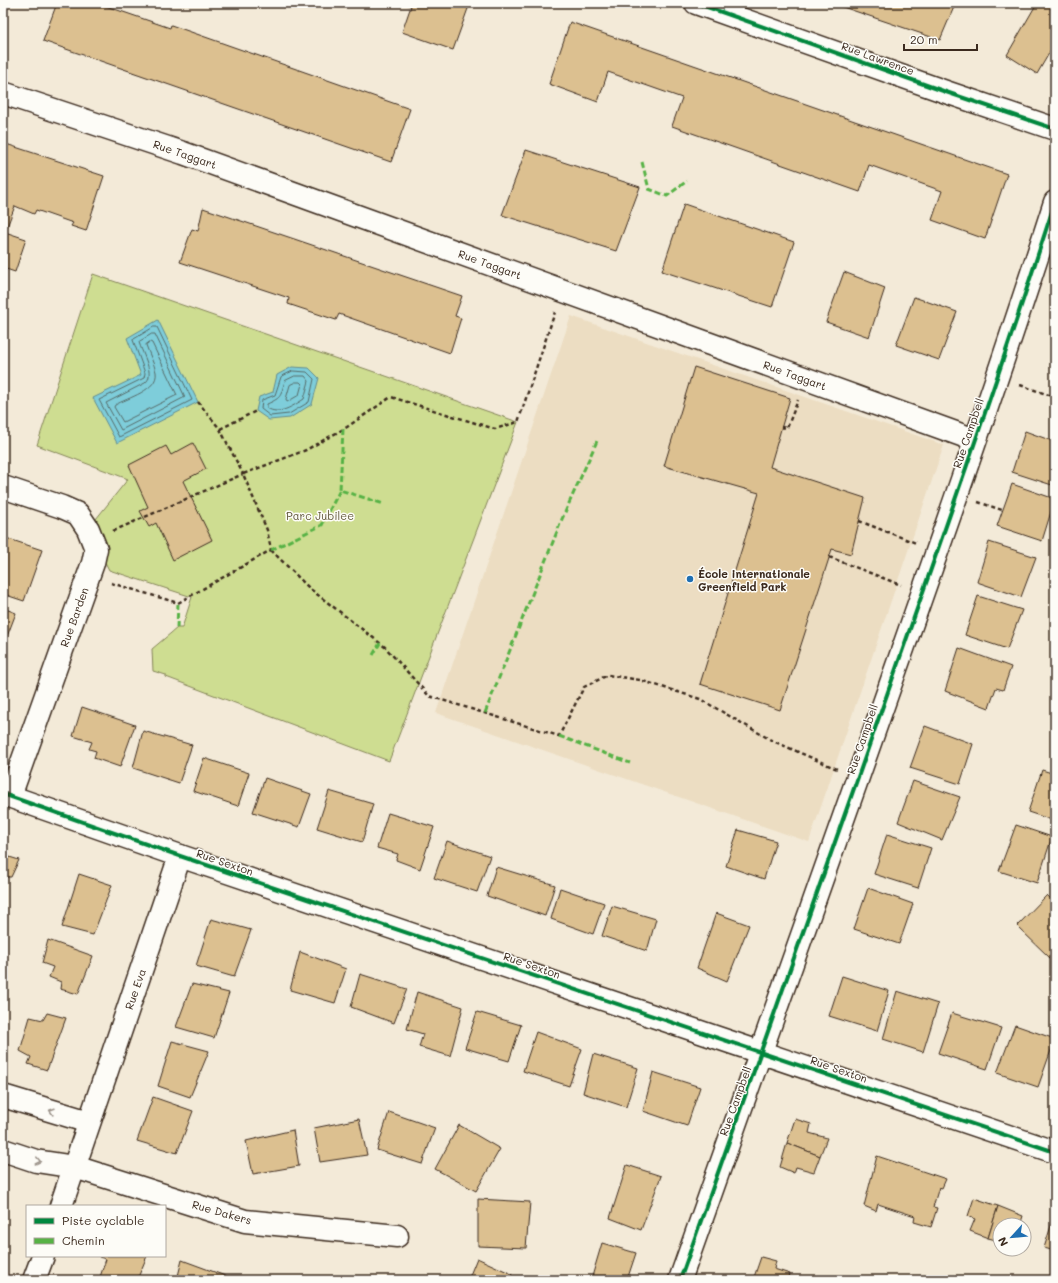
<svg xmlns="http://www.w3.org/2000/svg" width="1058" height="1283" font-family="Mali,sans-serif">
	<rect width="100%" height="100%" fill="#f3ead8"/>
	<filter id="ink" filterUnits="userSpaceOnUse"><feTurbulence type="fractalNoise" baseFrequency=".025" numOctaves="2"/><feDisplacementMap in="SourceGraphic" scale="8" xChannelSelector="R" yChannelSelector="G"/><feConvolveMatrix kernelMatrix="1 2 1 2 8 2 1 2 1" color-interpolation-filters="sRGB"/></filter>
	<g filter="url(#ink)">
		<!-- built -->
		<path fill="#ecddc2" d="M571 316 944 445 809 842 436 713Z"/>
		<!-- green -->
		<path fill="#cedd91" stroke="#848458" d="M93 274 518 422 389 761 166 677V675L153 671 152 649 177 628H182L192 597 109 570 88 529 128 479 37 445Z"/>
		<!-- water -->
		<g fill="#7ecdda" stroke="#638c8f">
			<path d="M158 320 198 402 117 443 93 398 141 375 127 338Z"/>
			<path d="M292 367 309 368 319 378 312 404 290 418 269 420 256 411 259 397 273 392 277 375Z"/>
		</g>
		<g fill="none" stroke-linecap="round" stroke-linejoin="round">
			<!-- shore -->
			<g stroke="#566b69" stroke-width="1">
				<path d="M154 327H157L192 400 119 437 99 400 144 378 145 373 133 340Z"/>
				<path d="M152 334H155L185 397 121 430 106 403 145 383C156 375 142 354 139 342Z"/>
				<path d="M150 342 152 343 177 395 123 422 114 407 115 405C127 398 159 390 156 372 154 363 149 354 146 345Z"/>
				<path d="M293 371 307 372 314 379 309 402 289 414 270 416 261 409 262 400 275 395 281 377Z"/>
				<path d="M295 376H305L309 381 304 399C293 406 279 416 267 408V404C283 397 280 396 285 381Z"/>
				<path d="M296 382H300L302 384 299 395 287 402 286 399 290 385Z"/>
			</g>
		</g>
		<!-- building -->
		<g fill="#dcc090" stroke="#3b2a1e">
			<path d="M57 3H97L170 28 171 25 410 109 391 162 43 41Z"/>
			<path d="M317 3H330L328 7Z"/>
			<path d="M403 3H470L453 50 402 32 411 6Z"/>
			<path d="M831 3H944L954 7 940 40Z"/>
			<path d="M1037 3H1055V43L1037 74 1007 55Z"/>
			<path d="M570 22 1007 174 985 239 932 220 942 191 869 165 860 192 672 126 682 98 608 72 598 102 549 84Z"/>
			<path d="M3 143 104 176 86 231 71 226 73 223 36 210 34 214 15 206 5 232 26 239 15 272 3 268Z"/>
			<path d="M526 150 640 187 616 251 502 215Z"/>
			<path d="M684 204 794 242 772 307 662 271Z"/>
			<path d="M203 208 462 296 455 316 461 318 450 353 339 314 336 320 288 304 289 298 180 262 192 229 198 231Z"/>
			<path d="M844 272 885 288 869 337 826 322Z"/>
			<path d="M914 297 957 312 939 360 896 345Z"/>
			<path d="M694 367 790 398 770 467 865 498 851 554 832 549 780 710 700 684 759 493 664 466Z"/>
			<path d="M1025 431 1055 442V486L1012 472Z"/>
			<path d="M193 443 206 469 183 481 212 540 173 560 156 523 149 527 140 511 148 507 129 465 166 446 171 455Z"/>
			<path d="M1012 484 1055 499 1042 541 997 526Z"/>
			<path d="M3 537 42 550 24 601 3 594Z"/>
			<path d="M989 542 1036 557 1021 597 977 582Z"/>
			<path d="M978 596 1022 610 1007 649 965 635Z"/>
			<path d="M3 608 16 613 3 647Z"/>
			<path d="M959 648 1011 667 1003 690 996 688 989 708 945 691Z"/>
			<path d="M82 707 135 725 120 767 94 758 96 751 89 749 92 742 73 736Z"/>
			<path d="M925 726 973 744 960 784 910 768Z"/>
			<path d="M143 731 192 745 179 783 133 768Z"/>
			<path d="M204 758 249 773 238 806 193 791Z"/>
			<path d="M1042 770 1055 774V821L1028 812Z"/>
			<path d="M265 778 311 794 299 827 253 812Z"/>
			<path d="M913 781 960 797 942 840 898 822Z"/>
			<path d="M329 791 373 804 362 842 317 828Z"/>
			<path d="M388 813 434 827 420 869 396 860 398 854 377 848Z"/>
			<path d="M1016 825 1052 837 1037 883 999 871Z"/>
			<path d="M738 830 776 841 764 879 726 866Z"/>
			<path d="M887 834 931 848 918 888 874 874Z"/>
			<path d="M447 841 490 856 477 892 434 878Z"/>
			<path d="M3 855 19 860 11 877H4L3 879Z"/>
			<path d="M496 867 555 885 545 916 487 896Z"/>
			<path d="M79 874 112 885 93 935 62 927Z"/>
			<path d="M560 888 604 903 593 934 551 919Z"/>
			<path d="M868 888 913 904 899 944 854 929Z"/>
			<path d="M1047 895 1055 903V954L1051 959 1017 926Z"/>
			<path d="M612 906 656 919 647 951 602 936Z"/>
			<path d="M716 913 749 925 727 981 697 968Z"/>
			<path d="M211 919 251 930 234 977 196 966Z"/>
			<path d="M48 940 93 956 78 994 60 989 61 982 49 977 53 967 42 963Z"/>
			<path d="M300 952 346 969 335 1003 290 990Z"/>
			<path d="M360 974 407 989 394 1023 351 1007Z"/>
			<path d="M842 976 889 991 877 1031 829 1016Z"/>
			<path d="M192 984 229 993 214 1038 176 1027Z"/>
			<path d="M897 991 938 1004 923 1052 883 1039Z"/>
			<path d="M417 992 463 1007 450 1056 419 1047 423 1034 407 1029Z"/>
			<path d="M477 1012 521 1025 509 1061 465 1048Z"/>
			<path d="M47 1013 66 1018 47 1070 28 1064 31 1057 20 1051 30 1017 43 1020Z"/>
			<path d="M952 1013 1001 1028 987 1069 938 1053Z"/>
			<path d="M1015 1025 1055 1039 1038 1087 997 1073Z"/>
			<path d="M536 1032 582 1049 569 1086 523 1071Z"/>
			<path d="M172 1041 209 1051 190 1097 158 1086Z"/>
			<path d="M593 1054 638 1068 626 1107 583 1093Z"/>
			<path d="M653 1072 700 1087 687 1126 643 1111Z"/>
			<path d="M153 1097 193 1111 177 1153 137 1141Z"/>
			<path d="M389 1112 435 1128 422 1164 377 1150Z"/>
			<path d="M359 1119 367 1155 320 1162 314 1128Z"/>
			<path d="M795 1119 811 1124 809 1133 827 1138 820 1156 787 1143Z"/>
			<path d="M459 1125 500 1149 476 1191 435 1169Z"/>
			<path d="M293 1130 299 1166 253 1174 246 1141Z"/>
			<path d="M787 1143 820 1156 814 1172 796 1167 794 1173 780 1167Z"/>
			<path d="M877 1156 946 1179 942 1188 939 1187 933 1207 937 1208 931 1227 914 1222 915 1216 878 1204 876 1211 864 1206Z"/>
			<path d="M627 1165 661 1176 641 1230 610 1218Z"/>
			<path d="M974 1198 998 1206 988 1238 970 1231 975 1219 968 1216Z"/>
			<path d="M478 1199 530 1202 526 1248 478 1246Z"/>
			<path d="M998 1206 1023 1216 1020 1225H1000V1241L988 1238Z"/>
			<path d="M1055 1213V1251L1044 1248Z"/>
			<path d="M602 1243 636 1253 627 1280H591Z"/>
			<path d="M100 1256H147L137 1280H99L106 1259 99 1257Z"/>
			<path d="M761 1257 776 1261 774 1269 790 1274 788 1280H753Z"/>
			<path d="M477 1258 512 1274 509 1280H468Z"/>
			<path d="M182 1260 228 1277 227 1280H177Z"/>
		</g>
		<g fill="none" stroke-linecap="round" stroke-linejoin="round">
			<!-- minor casing -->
			<g stroke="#3b2a1e" stroke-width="25">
				<g id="minor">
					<path d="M696 3 946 92 1055 129"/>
					<path d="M3 93 183 153 975 440"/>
					<path d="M3 487 62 507 78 514 88 529 96 549 93 563 10 796"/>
					<path d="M3 794 180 856 1055 1152"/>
					<path d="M3 1096 89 1122"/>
					<path d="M3 1150 36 1161 75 1167 245 1221 397 1236"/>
					<path d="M61 1206 180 856"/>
					<path d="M34 1280 43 1256"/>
					<path d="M680 1280C740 1113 799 945 858 777 925 586 993 395 1055 202"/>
				</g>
			</g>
			<!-- path -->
			<g stroke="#3b2a1e" stroke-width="2.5" stroke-dasharray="4 3" stroke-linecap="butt">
				<path d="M1020 385 1055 397"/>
				<path d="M781 427 787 428 798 400"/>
				<path d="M220 429 256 411"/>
				<path d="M978 502 1002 510"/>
				<path d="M859 521 916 543"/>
				<path d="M113 531 243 474 220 429 198 402"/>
				<path d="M271 550 309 588 385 647 429 696 559 736 584 687 608 675 640 680 700 699 771 740 837 769"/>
				<path d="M829 557 901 585"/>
				<path d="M111 583 178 603 271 550 267 530 243 474 306 450 347 427 391 397 495 429 518 422 555 312"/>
			</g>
			<!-- minor -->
			<use href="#minor" stroke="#fdfcf7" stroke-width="22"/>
			<!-- quiet -->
			<g stroke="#57b245" stroke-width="3" stroke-dasharray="6 3" stroke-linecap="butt">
				<path d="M642 162 649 189 667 196 687 181"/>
				<path d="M343 429 340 490 384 504"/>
				<path d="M271 550 322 525 340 490"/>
				<path d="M177 628 178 603"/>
				<path d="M373 655 380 643"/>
				<path d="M485 713 562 519 597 441"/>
				<path d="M559 736 630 763"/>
			</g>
			<!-- cycleway casing -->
			<g stroke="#fdfcf7" stroke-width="6">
				<g id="cycleway">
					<path d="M696 3 946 92 1055 129"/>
					<path d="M3 794 180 856 1055 1152"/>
					<path d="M680 1280C740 1113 799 945 858 777 925 586 993 395 1055 202"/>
				</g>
			</g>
			<!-- cycleway -->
			<use href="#cycleway" stroke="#00873e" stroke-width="4"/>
		</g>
		<!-- one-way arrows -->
		<defs><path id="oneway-chevron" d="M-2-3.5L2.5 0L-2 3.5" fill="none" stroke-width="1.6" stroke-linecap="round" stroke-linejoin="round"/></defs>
		<g stroke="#9c938a">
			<use href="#oneway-chevron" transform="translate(52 1111) rotate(-163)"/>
			<use href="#oneway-chevron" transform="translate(38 1161) rotate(13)"/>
		</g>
	</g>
	<!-- markers -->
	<circle fill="#1f6fb2" stroke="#fdfcf7" stroke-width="1.5" cx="690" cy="579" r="4"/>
	<g text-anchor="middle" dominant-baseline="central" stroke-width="3" stroke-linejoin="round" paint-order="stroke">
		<!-- street labels -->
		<g font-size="11" fill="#3b2a1e" stroke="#fdfcf7">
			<text transform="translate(878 58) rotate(20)">Rue Lawrence</text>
			<text transform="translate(185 154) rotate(19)">Rue Taggart</text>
			<text transform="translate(490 264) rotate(20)">Rue Taggart</text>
			<text transform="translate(795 375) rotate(20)">Rue Taggart</text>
			<text transform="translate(968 433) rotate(-71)">Rue Campbell</text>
			<text transform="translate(74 617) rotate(-70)">Rue Barden</text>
			<text transform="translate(862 739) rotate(-71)">Rue Campbell</text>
			<text transform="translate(225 862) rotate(19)">Rue Sexton</text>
			<text transform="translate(532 965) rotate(19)">Rue Sexton</text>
			<text transform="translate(135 989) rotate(-71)">Rue Eva</text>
			<text transform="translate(839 1069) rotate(19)">Rue Sexton</text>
			<text transform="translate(735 1101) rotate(-70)">Rue Campbell</text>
			<text transform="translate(222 1212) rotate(16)">Rue Dakers</text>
		</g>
		<!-- park labels -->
		<g font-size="11" fill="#60573b" stroke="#fdfcf7">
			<text x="320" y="515">Parc Jubilee</text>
		</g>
		<!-- poi labels -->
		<g font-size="11" font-weight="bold" fill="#3b2a1e" stroke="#fdfcf7" text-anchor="start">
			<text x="698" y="573">École internationale<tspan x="698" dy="13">Greenfield Park</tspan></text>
		</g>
	</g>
	<!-- margin -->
	<rect width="1058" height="1283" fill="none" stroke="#fdfcf7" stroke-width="16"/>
	<rect x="8" y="8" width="1042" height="1267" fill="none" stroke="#3b2a1e" stroke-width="1.5" filter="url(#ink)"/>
	<!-- legend -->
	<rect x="26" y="1205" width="140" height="52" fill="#fdfcf7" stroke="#afa8a0"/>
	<rect x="34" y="1218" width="20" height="6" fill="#00873e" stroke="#afa8a0"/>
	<text x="62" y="1225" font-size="12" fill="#3b2a1e">Piste cyclable</text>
	<rect x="34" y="1238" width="20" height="6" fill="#57b245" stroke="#afa8a0"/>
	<text x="62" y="1245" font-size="12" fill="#3b2a1e">Chemin</text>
	<!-- north arrow -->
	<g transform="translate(1012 1237) rotate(243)"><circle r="19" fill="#fdfcf7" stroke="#afa8a0"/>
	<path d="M0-3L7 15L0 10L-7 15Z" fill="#1f6fb2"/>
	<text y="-6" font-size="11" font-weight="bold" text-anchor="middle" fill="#3b2a1e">N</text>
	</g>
	<!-- scale -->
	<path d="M904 44v6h73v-6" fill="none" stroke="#3b2a1e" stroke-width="2"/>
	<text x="910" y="44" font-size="12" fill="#3b2a1e" stroke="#fdfcf7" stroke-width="3" paint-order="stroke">20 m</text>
</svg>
